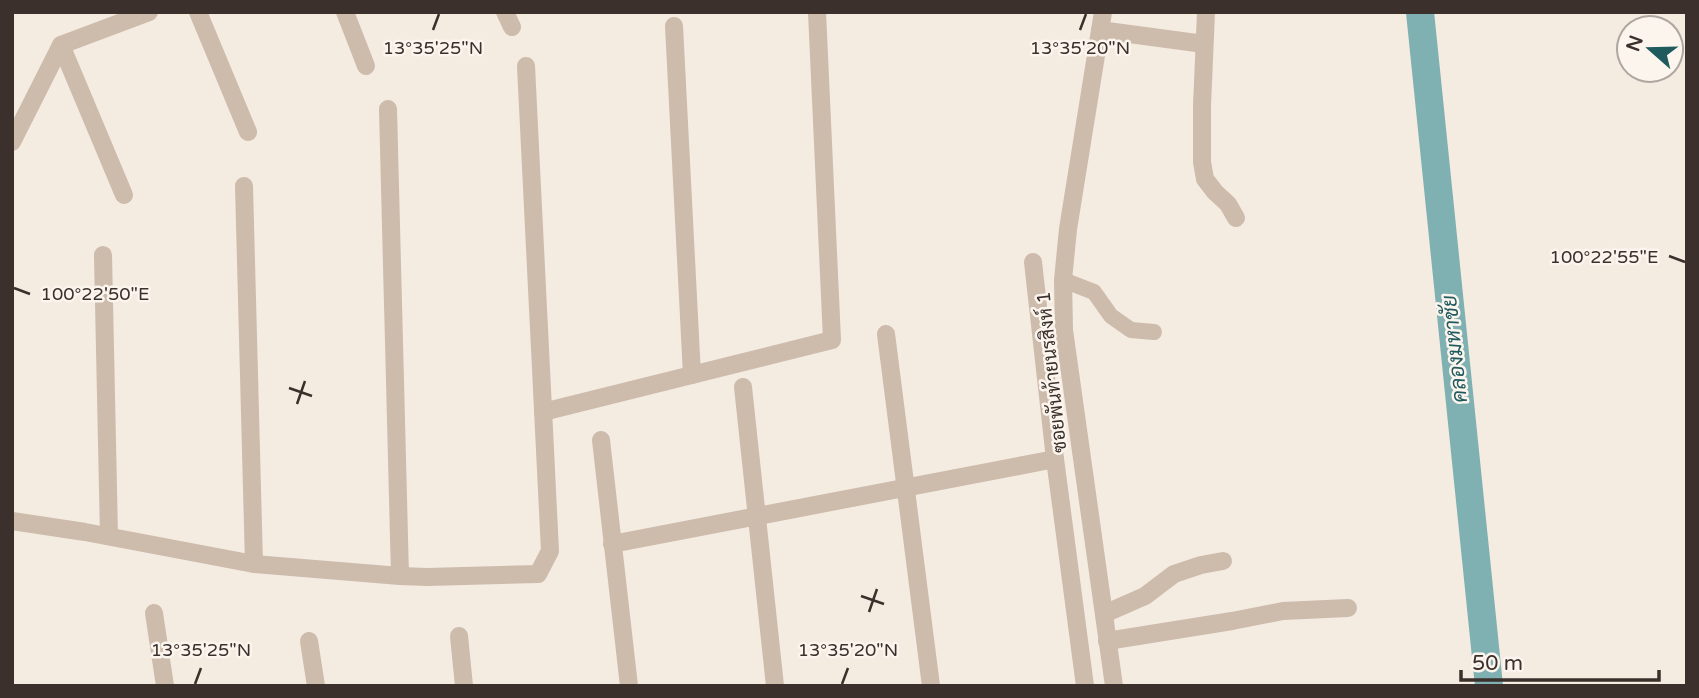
<svg xmlns="http://www.w3.org/2000/svg" width="1699" height="698" font-family="'Varela Round',Sarabun,sans-serif">
	<rect width="100%" height="100%" fill="#f4ebe1"/>
	<g fill="none" stroke-linecap="round" stroke-linejoin="round">
		<!-- canal -->
		<path stroke="#7fb0b2" stroke-width="28" d="M1420 12 1489 686"/>
		<!-- service -->
		<path stroke="#cdbbac" stroke-width="16" d="M1063 280 1094 292 1111 316 1131 330 1154 332"/>
		<!-- minor -->
		<g stroke="#cdbbac" stroke-width="18">
			<path d="M198 12 248 132"/>
			<path d="M345 12 366 66"/>
			<path d="M505 12 512 27"/>
			<path d="M1103 12 1068 229 1063 280 1064 330 1114 686"/>
			<path d="M1206 12 1202 106V162L1205 179 1215 192 1228 204 1236 218"/>
			<path d="M674 26 692 375"/>
			<path d="M1100 30 1204 44"/>
			<path d="M61 45 124 195"/>
			<path d="M388 109 400 576"/>
			<path d="M12 142 61 45 149 12"/>
			<path d="M244 186 254 564"/>
			<path d="M103 255 109 536"/>
			<path d="M1033 262 1055 459 1085 686"/>
			<path d="M886 334 931 686"/>
			<path d="M743 387 775 686"/>
			<path d="M543 412 832 340 817 12"/>
			<path d="M601 440 629 686"/>
			<path d="M12 521 85 532 254 564 400 576 427 577 538 574 550 551 526 66"/>
			<path d="M612 544 1055 459"/>
			<path d="M154 613 165 686"/>
			<path d="M1104 614 1145 596 1174 574 1201 565 1223 561"/>
			<path d="M459 636 464 686"/>
			<path d="M309 641 316 686"/>
			<path d="M1107 641 1232 621 1283 611 1348 608"/>
		</g>
	</g>
	<!-- ticks -->
	<path fill="none" stroke="#3b302b" stroke-width="2.5" d="M433 30 439 14M1080 30 1086 14M1669 256 1685 262M14 288 30 294M289 388 312 396M297 404 305 381M861 596 884 604M869 612 877 589M195 684 201 668M842 684 848 668"/>
	<g text-anchor="middle" dominant-baseline="central" stroke-width="5" stroke-linejoin="round" paint-order="stroke">
		<!-- street labels -->
		<g font-size="19" fill="#3b302b" stroke="#fbf5ee">
			<text transform="translate(1052 372) rotate(-96)">ซอยพันท้ายนรสิงห์ 1</text>
		</g>
		<!-- water labels -->
		<g font-size="21" font-style="italic" fill="#1f5a5e" stroke="#fbf5ee">
			<text transform="translate(1455 349) rotate(-96)">คลองมหาชัย</text>
		</g>
	</g>
	<g font-size="18" text-anchor="middle" fill="#3b302b" stroke="#fbf5ee" stroke-width="5" stroke-linejoin="round" paint-order="stroke">
		<text x="433" y="54">13°35'25"N</text>
		<text x="1080" y="54">13°35'20"N</text>
		<text x="1604" y="263">100°22'55"E</text>
		<text x="95" y="300">100°22'50"E</text>
		<text x="201" y="656">13°35'25"N</text>
		<text x="848" y="656">13°35'20"N</text>
	</g>
	<!-- border -->
	<rect width="1699" height="698" fill="none" stroke="#3b302b" stroke-width="28"/>
	<!-- north arrow -->
	<g transform="translate(1650 49) rotate(290)"><circle r="33" fill="#fbf5ee" stroke="#aea6a0" stroke-width="2"/>
	<path d="M0-5L12 26L0 18L-12 26Z" fill="#1f5a5e"/>
	<text y="-10" font-size="19" font-weight="bold" text-anchor="middle" fill="#3b302b">N</text>
	</g>
	<!-- scale -->
	<path d="M1461 670v10h198v-10" fill="none" stroke="#3b302b" stroke-width="3.5"/>
	<text x="1472" y="670" font-size="21" fill="#3b302b" stroke="#fbf5ee" stroke-width="5" paint-order="stroke">50 m</text>
</svg>
